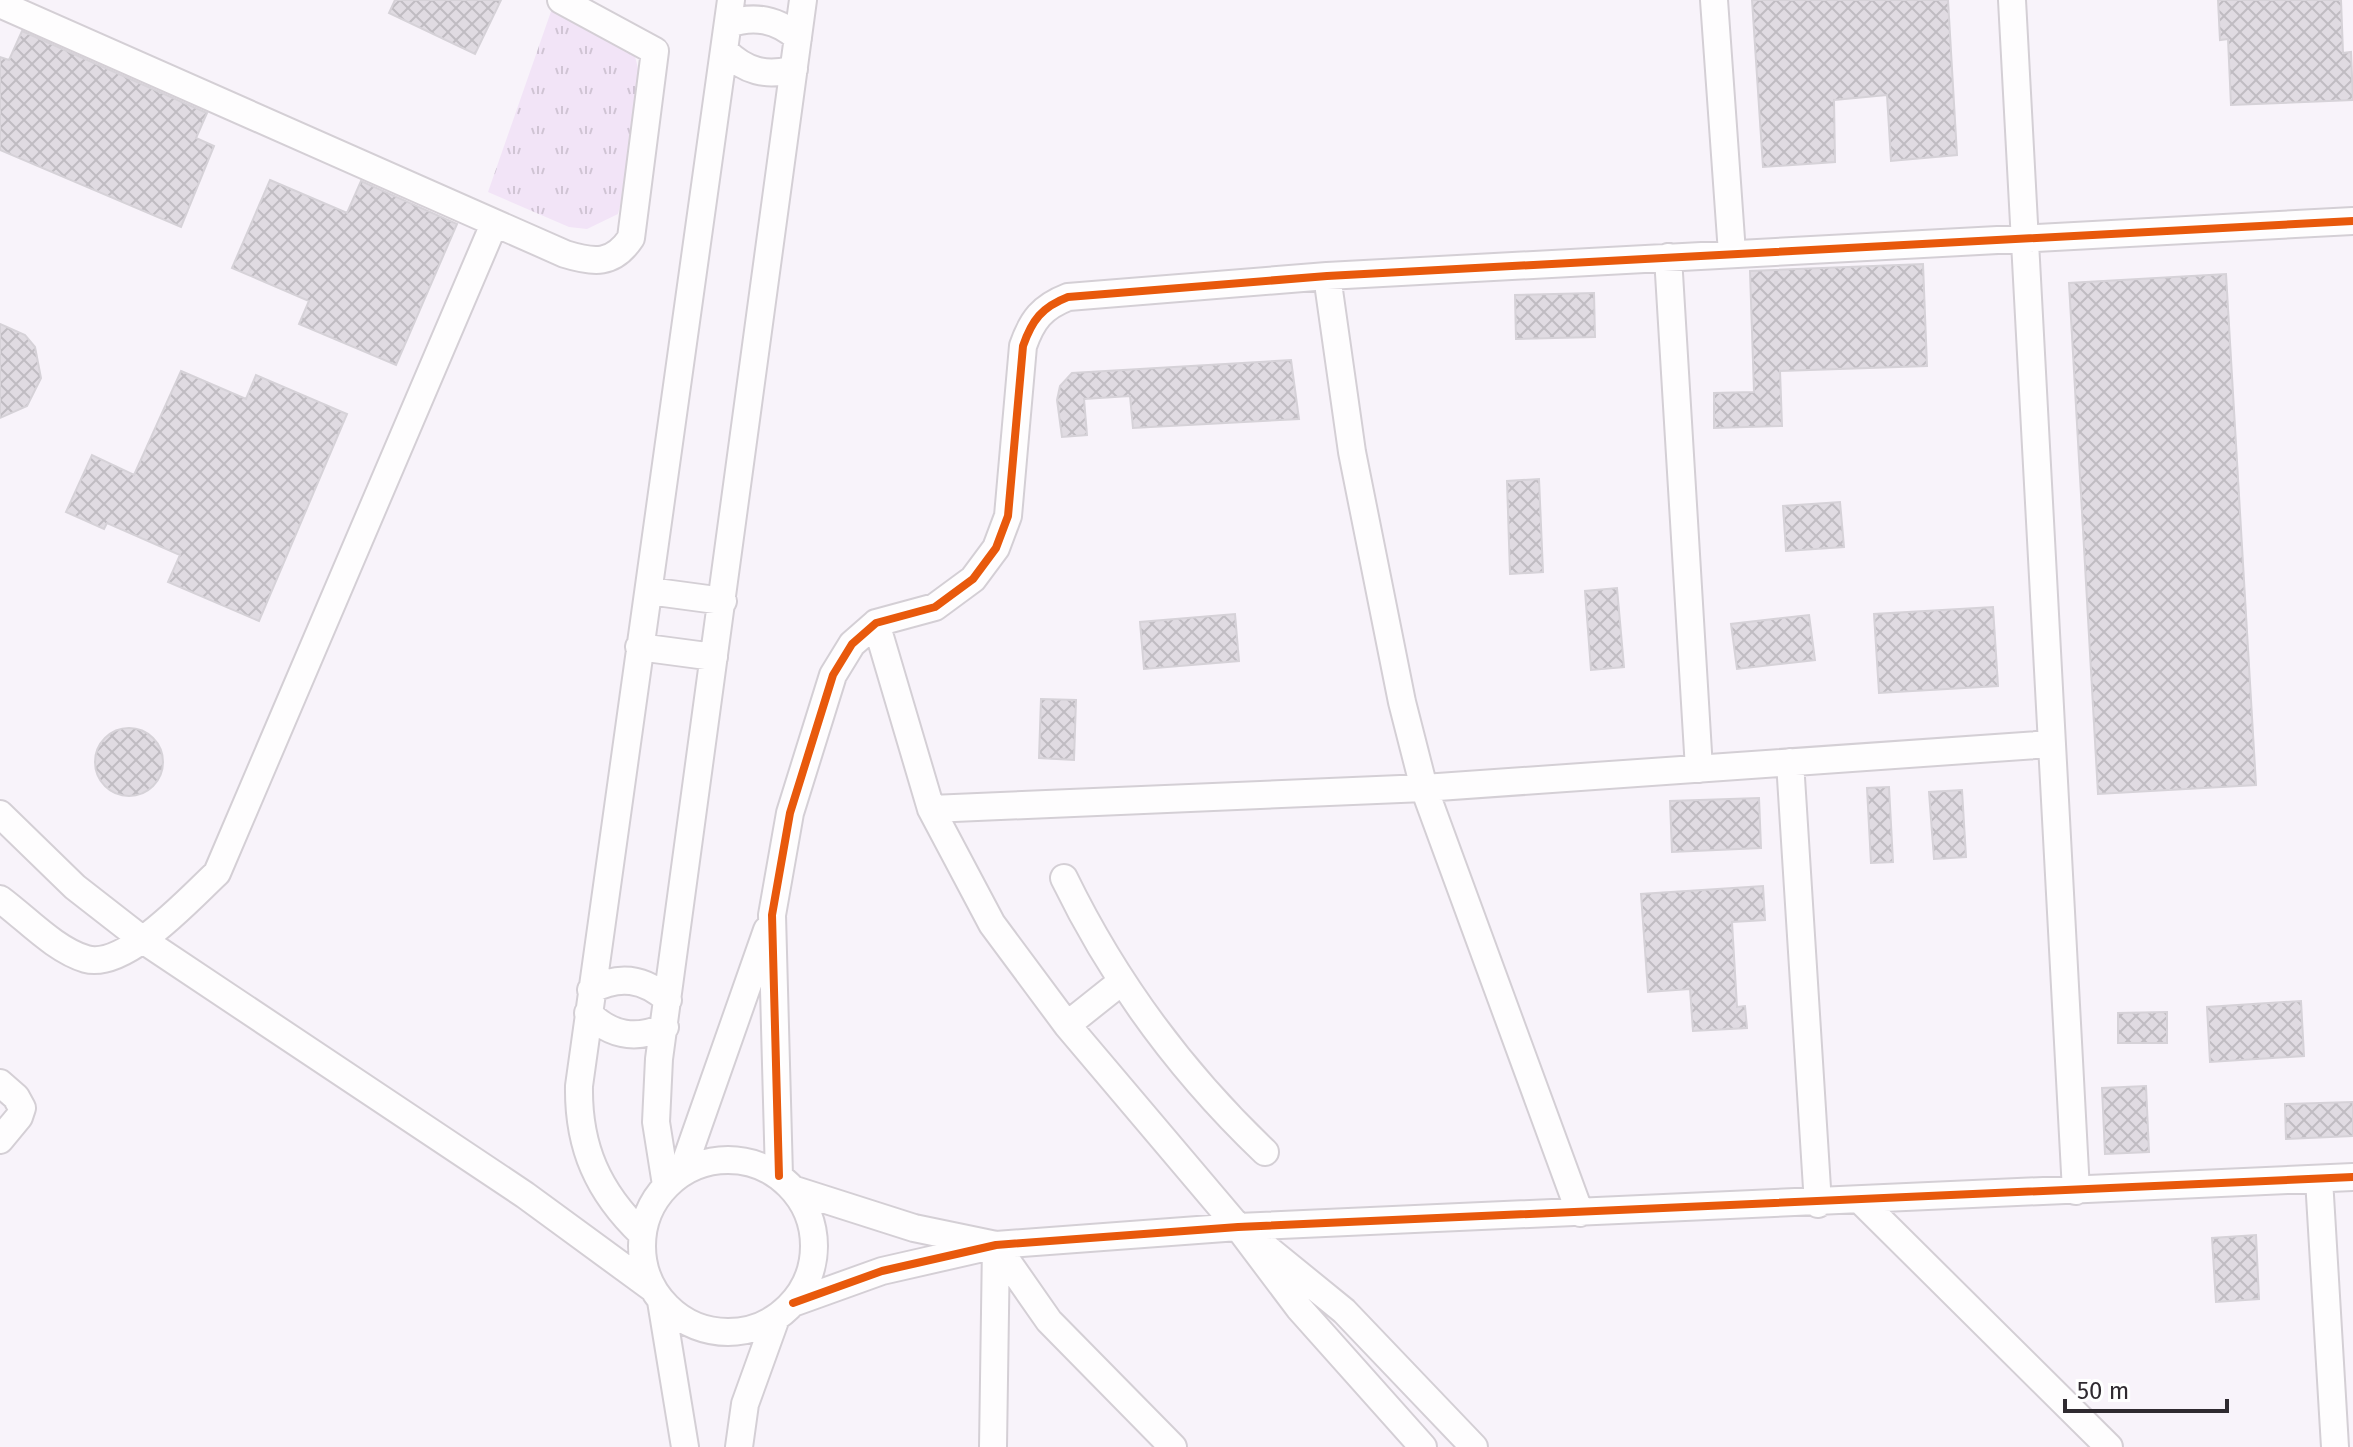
<svg xmlns="http://www.w3.org/2000/svg" width="2353" height="1447" viewBox="0 0 2353 1447" font-family="'Fira Sans',sans-serif">
<defs>
<pattern id="grass-tufts" width="24" height="20" patternUnits="userSpaceOnUse" patternTransform="scale(2)"><rect width="24" height="20" fill="#f2e4f7"/><path d="M3 7l-1-3M5 7V3M7 7l1-3M15 17l-1-3M17 17v-4M19 17l1-3" fill="none" stroke="#d0c4d4"/></pattern>
<pattern id="building-cross-hatch" width="8" height="8" patternUnits="userSpaceOnUse" patternTransform="scale(2)"><rect width="8" height="8" fill="#e0dbe2"/><path d="M0 0l8 8M0 8l8-8" fill="none" stroke="#c0bcc2"/></pattern>
</defs>
<rect width="100%" height="100%" fill="#f8f3fa"/>
<path fill="url(#grass-tufts)" d="M555,0C569,8 621,34 629,45C654,80 629,175 618,214L587,229L569,227L488,192Z"/>
<path fill="url(#building-cross-hatch)" stroke="#d6d2d8" stroke-width="2" d="M395,0H501L475,54L389,13Z
M1752,0H1948L1957,155L1891,161L1887,95L1834,100L1835,162L1763,167Z
M2218,0H2341L2343,53L2351,52L2353,100L2231,105L2228,39L2220,40Z
M22,31L207,113L196,138L214,146L181,227L0,150V57L9,60Z
M270,180L347,213L361,181L457,224L396,365L299,324L309,301L232,268Z
M1923,264L1927,366L1780,371L1782,426L1714,428V393L1754,392L1750,271Z
M2226,274L2256,785L2098,794L2069,283Z
M1594,293L1595,337L1516,339L1515,295Z
M0,324L25,335L35,347L41,378L27,406L0,418Z
M1291,360L1299,419L1133,428L1130,396L1084,399L1087,435L1062,437L1057,400L1060,386L1072,373Z
M181,371L246,399L256,375L347,414L259,621L168,582L180,555L107,523L104,529L66,512L92,455L134,475Z
M1539,479L1543,572L1510,574L1507,481Z
M1840,502L1844,547L1786,551L1783,506Z
M1617,588L1624,667L1591,670L1585,591Z
M1993,607L1998,686L1879,693L1874,614Z
M1235,614L1239,661L1144,669L1140,622Z
M1809,615L1815,660L1737,669L1731,624Z
M1041,699L1076,700L1074,760L1039,758Z
M95 762a34 34 0 1 1 68 0a34 34 0 1 1-68 0Z
M1889,787L1893,862L1871,863L1867,788Z
M1962,790L1966,857L1934,859L1929,792Z
M1759,798L1761,848L1672,852L1670,801Z
M1763,886L1765,920L1732,922L1737,1007L1745,1006L1747,1028L1693,1031L1690,989L1648,992L1641,894Z
M2301,1001L2304,1056L2210,1062L2207,1007Z
M2167,1012V1043H2118V1013Z
M2146,1086L2149,1152L2105,1154L2102,1088Z
M2353,1102V1136L2286,1139L2285,1104Z
M2256,1235L2259,1299L2216,1302L2212,1238Z"/>
<g fill="none" stroke-linecap="round" stroke-linejoin="round">
<g stroke="#d4cfd5" stroke-width="30">
<path id="minor" d="M1714,0L1732,253
M2012,0L2076,1191
M0,4L565,254C594,263 613,265 631,238L655,51L561,0
M728,24C754,15 777,19 798,38
M725,51C745,71 766,77 794,69
M1668,257L1699,769
M1327,276L1352,452L1402,702L1424,788L1580,1213
M649,591L723,601
M876,623L931,809L992,924L1067,1025L1238,1227L1299,1308L1423,1447
M639,647L714,657
M1790,762L1818,1204
M931,809L1424,788L2051,744
M0,814L75,887L143,940L525,1195L652,1288
M1064,878C1115,983 1181,1072 1265,1152
M0,899C26,918 55,950 86,959C125,970 190,898 217,873L494,224
M591,990C619,975 644,978 668,1000
M588,1013C611,1036 636,1040 665,1027
M1067,1025L1121,982
M0,1083L16,1097L22,1108L19,1117L0,1140
M642 1246a86 86 0 1 1 172 0a86 86 0 1 1-172 0Z
M682,1172L767,930
M779,1176L772,915L790,813L833,675L852,644L876,623L935,607L973,579L996,548L1008,516L1023,346C1032,320 1042,307 1068,297L1327,276L2353,221
M2319,1179L2335,1447
M666,1185L656,1122L659,1059L803,0
M795,1190L914,1228L996,1245L1049,1321L1173,1447
M1861,1201L2109,1447
M642,1234C598,1192 578,1147 579,1086L731,0
M1258,1241L1344,1311L1474,1447
M661,1301L685,1447
M793,1303L882,1271L996,1245L1238,1227L2353,1177
M739,1447L745,1404L776,1318
M993,1447L996,1245"/>
</g>
<use href="#minor" stroke="#fefdfe" stroke-width="26"/>
<g stroke="#fff" stroke-width="13">
<path id="cycleway" d="M779,1176L772,915L790,813L833,675L852,644L876,623L935,607L973,579L996,548L1008,516L1023,346C1032,320 1042,307 1068,297L1327,276L2353,221
M793,1303L882,1271L996,1245L1238,1227L2353,1177"/>
</g>
<use href="#cycleway" stroke="#e8590c" stroke-width="8"/>
</g>
<path d="M2065 1399v12h162v-12" fill="none" stroke="#2f2a30" stroke-width="4"/>
<text x="2077" y="1399" font-size="24" fill="#2f2a30" stroke="#ffffff" stroke-width="6" paint-order="stroke">50 m</text>
</svg>
